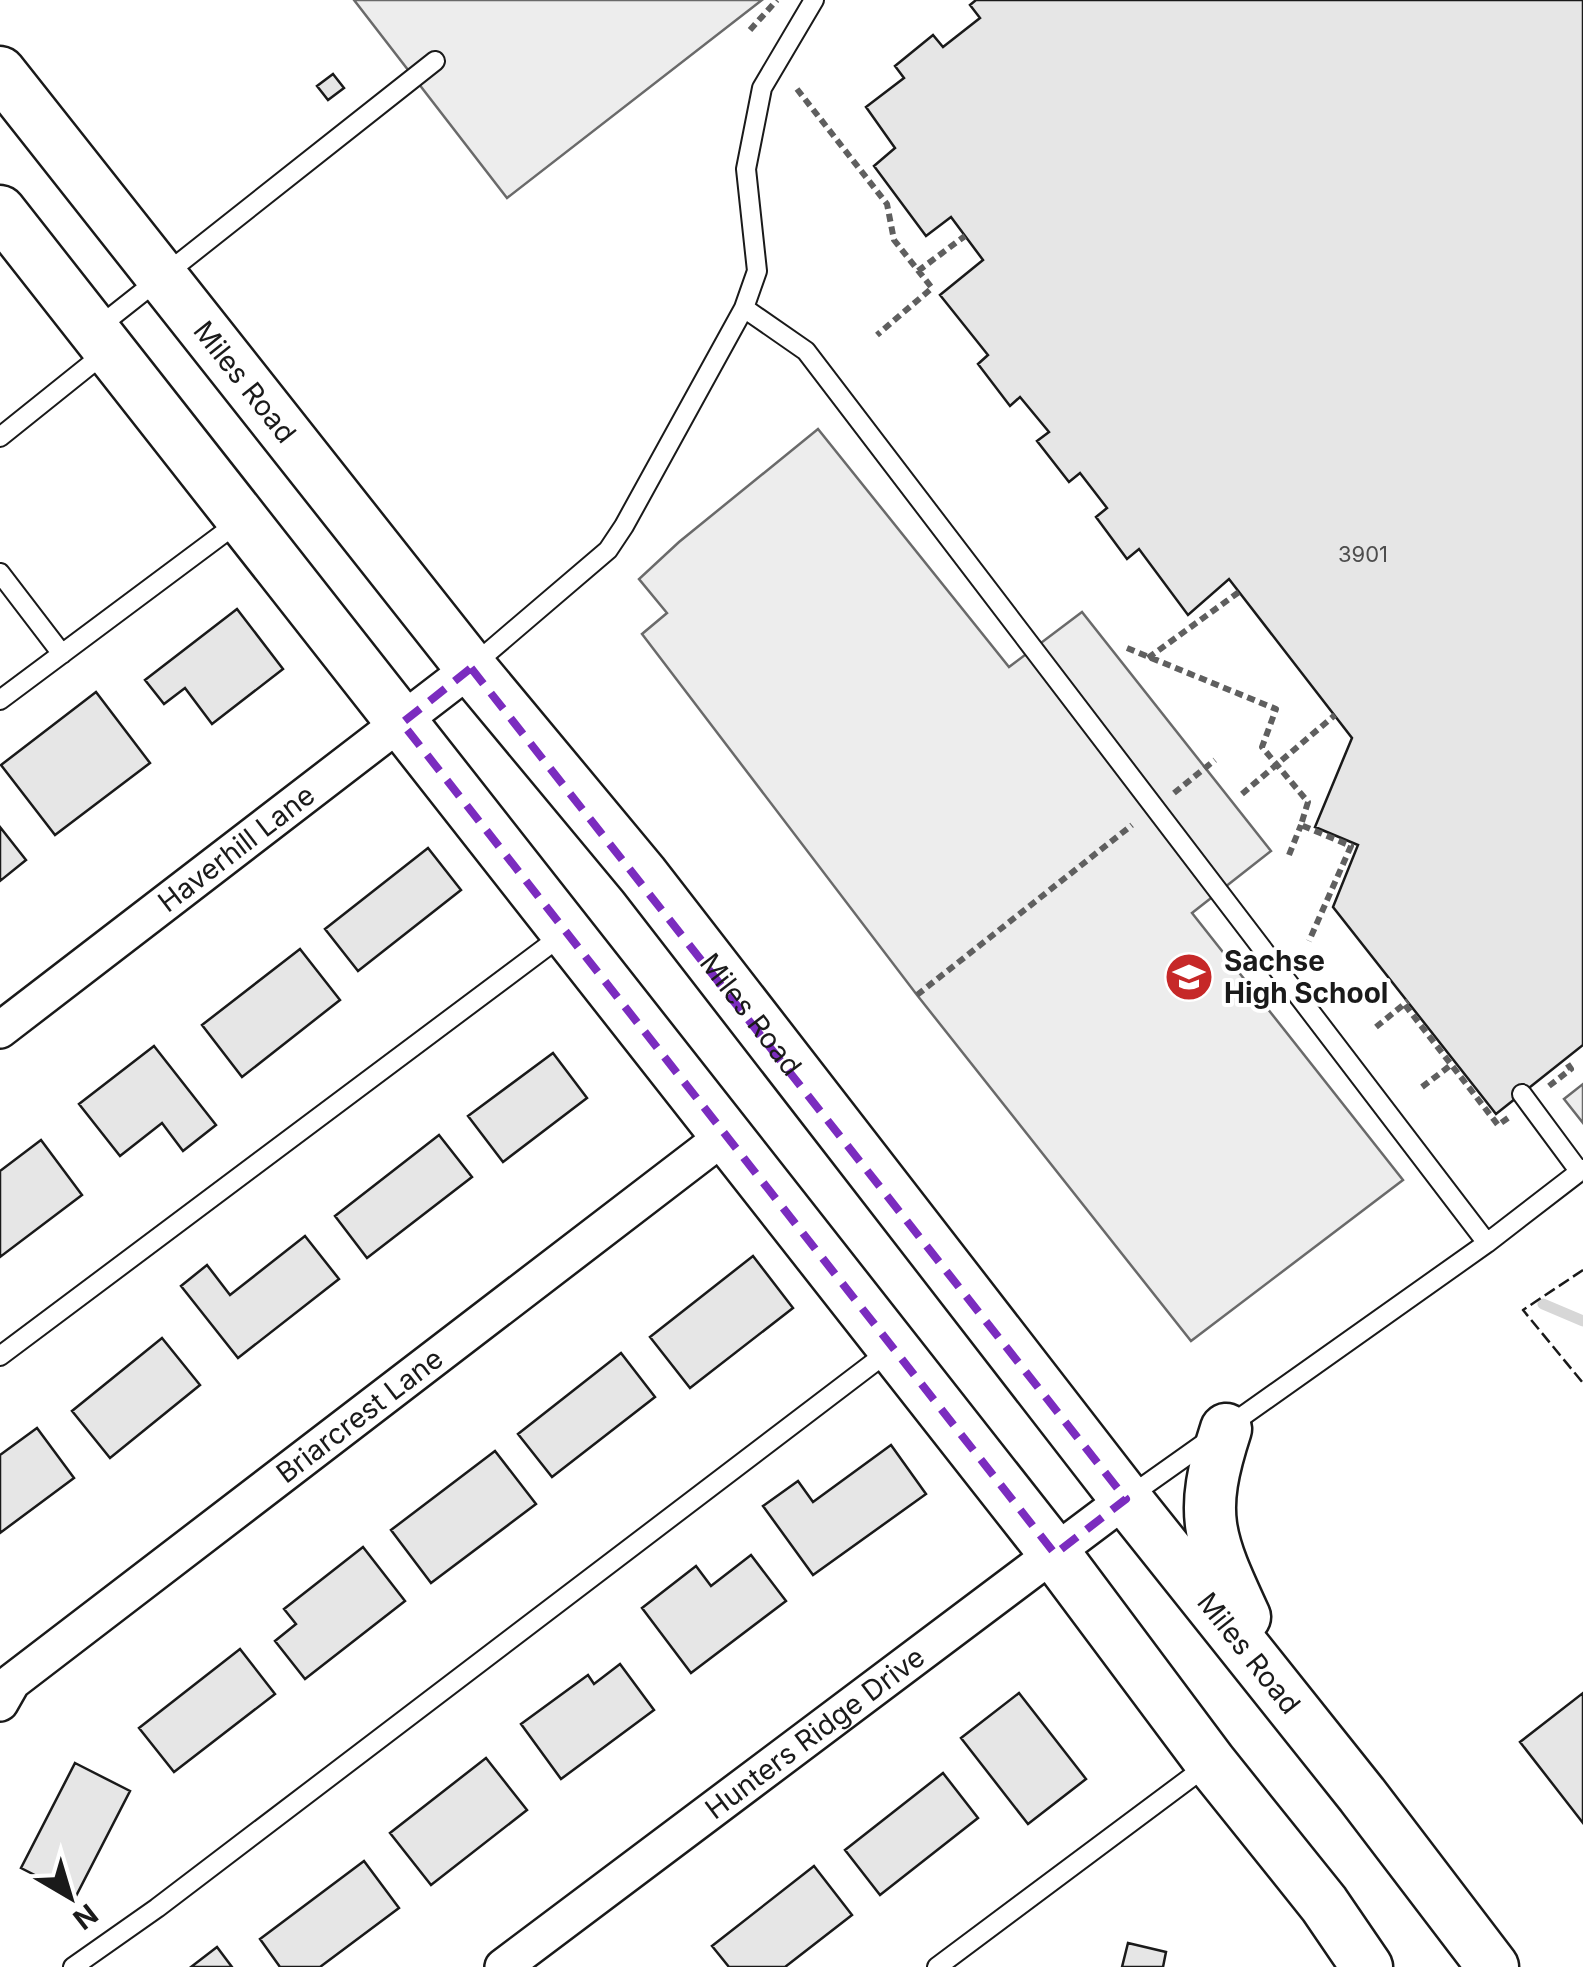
<svg xmlns="http://www.w3.org/2000/svg" width="1583" height="1967" viewBox="0 0 1583 1967" font-family="Inter,sans-serif">
<rect width="100%" height="100%" fill="#fff"/>
<path fill="#ededed" stroke="#6a6a6a" stroke-width="2.5" d="M354,0H762L507,198Z
M818,429L1009,667L1082,612L1271,851L1192,913L1403,1180L1191,1341L917,995L642,634L667,613L639,579L679,542Z
M1583,1084V1123L1564,1099Z"/>
<g fill="none" stroke-linecap="round" stroke-linejoin="round">
<path stroke="#d7d7d7" stroke-width="11" d="M1543,1304L1583,1321"/>
</g>
<path fill="#e6e6e6" stroke="#1a1a1a" stroke-width="2.5" d="M976,0H1583V1045L1496,1114L1333,907L1358,845L1315,827L1352,738L1229,579L1188,615L1139,549L1127,559L1096,517L1107,508L1080,473L1069,482L1037,441L1049,432L1020,397L1010,406L978,364L988,355L940,295L983,260L951,217L926,236L874,166L895,148L866,107L904,78L895,66L933,35L943,47L980,18L970,5Z
M333,74L344,88L328,100L317,86Z
M237,609L283,669L212,724L185,688L164,704L145,680Z
M96,692L150,763L55,835L1,765Z
M0,827L26,860L0,881Z
M428,848L461,890L358,971L325,929Z
M300,949L340,1000L242,1077L202,1025Z
M154,1046L216,1125L183,1151L162,1123L120,1156L79,1104Z
M553,1053L587,1098L503,1162L468,1116Z
M439,1135L472,1177L367,1258L335,1216Z
M41,1140L82,1195L0,1257V1171Z
M305,1236L339,1279L238,1358L181,1286L207,1265L230,1295Z
M753,1256L793,1308L690,1388L650,1337Z
M162,1338L200,1385L110,1458L72,1411Z
M621,1353L655,1397L552,1477L518,1434Z
M37,1428L74,1478L0,1533V1455Z
M891,1445L926,1494L813,1575L763,1506L798,1481L813,1502Z
M495,1451L536,1504L431,1583L391,1530Z
M363,1547L405,1601L305,1679L275,1641L296,1624L284,1609Z
M751,1555L786,1601L691,1673L642,1608L696,1566L711,1586Z
M240,1649L275,1694L174,1772L139,1728Z
M620,1664L654,1710L561,1779L521,1724L588,1675L594,1684Z
M1019,1693L1086,1779L1028,1824L961,1738Z
M1583,1693V1823L1520,1742Z
M486,1758L527,1810L431,1885L390,1833Z
M75,1763L130,1791L76,1896L21,1868Z
M943,1773L978,1818L880,1895L845,1850Z
M364,1861L399,1908L320,1967H280L260,1939Z
M814,1866L852,1915L785,1967H729L712,1946Z
M1128,1943L1166,1952L1163,1967H1122Z
M217,1947L232,1967H191Z"/>
<g fill="none" stroke-linecap="round" stroke-linejoin="round">
<g stroke="#1a1a1a" stroke-width="22">
<path id="service" d="M744,308L806,351L1487,1243
M96,329L435,61
M0,437L106,352
M0,573L62,654
M471,667L608,550L624,526L744,308L757,271L746,169L762,88L814,0
M0,700L240,521
M1522,1094L1579,1171
M0,1356L565,933
M1127,1498L1487,1243L1583,1169
M73,1967L157,1908L889,1351
M937,1967L1209,1764"/>
</g>
<g stroke="#1a1a1a" stroke-width="40">
<g id="minor">
<path id="s1" d="M0,1030L471,668"/>
<path id="s2" d="M0,1703L12,1682L727,1134"/>
<path id="s3" d="M503,1967L1126,1499"/>
</g>
</g>
<g stroke="#1a1a1a" stroke-width="55">
<g id="secondary">
<path id="s4" d="M0,72L471,668L643,875L1126,1499L1362,1795L1493,1967"/>
<path d="M0,211L1055,1554L1211,1763L1324,1904L1367,1967"/>
<path d="M1226,1429C1198,1515 1208,1537 1245,1617"/>
</g>
</g>
<path stroke="#5f5f5f" stroke-width="6" stroke-dasharray="8 5" stroke-linecap="butt" d="M750,30L777,0
M797,89L887,204L894,240L932,288L877,335
M918,271L965,236
M1127,648L1276,709L1262,747L1308,802L1301,825L1351,846L1309,941
M1148,658L1239,592
M1174,793L1215,760
M1242,794L1335,715
M1289,855L1301,825
M917,995L1132,825
M1405,1005L1498,1125L1508,1118
M1376,1027L1408,1001
M1549,1086L1571,1069L1565,1060
M1422,1087L1451,1065"/>
<use href="#service" stroke="#fff" stroke-width="18"/>
<use href="#minor" stroke="#fff" stroke-width="35"/>
<use href="#secondary" stroke="#fff" stroke-width="50"/>
<path stroke="#1a1a1a" stroke-width="2.5" stroke-dasharray="12 5" stroke-linecap="butt" d="M1583,1270L1523,1310L1583,1383"/>
</g>
<path fill="none" stroke="#7b2cbf" stroke-width="8" stroke-dasharray="20 12" stroke-linejoin="round" d="M471,668L1126,1499L1055,1554L402,723Z"/>
<defs>
<g id="school-disc" transform="scale(2.5)"><circle r="9.5" fill="#c62828" stroke="#fff"/><path d="M0-5L7-2L0 1L-7-2ZM-4 1L0 2.5L4 1V4Q0 6-4 4Z" fill="#fff"/></g>
</defs>
<g fill-rule="evenodd">
<use href="#school-disc" x="1189" y="977"/>
</g>
<g text-anchor="middle" stroke-width="8" stroke-linejoin="round" paint-order="stroke">
<g font-size="22" fill="#4d4d4d">
<text x="1363" y="562">3901</text>
</g>
<g font-size="28" fill="#1a1a1a" stroke="#fff">
<text dy="10" stroke="none"><textPath href="#s4" startOffset="395">Miles Road</textPath></text>
<text dy="10" stroke="none"><textPath href="#s1" startOffset="298">Haverhill Lane</textPath></text>
<text dy="10" stroke="none"><textPath href="#s4" startOffset="1205">Miles Road</textPath></text>
<text dy="10" stroke="none"><textPath href="#s2" startOffset="462">Briarcrest Lane</textPath></text>
<text dy="10" stroke="none"><textPath href="#s4" startOffset="2015">Miles Road</textPath></text>
<text dy="10" stroke="none"><textPath href="#s3" startOffset="390">Hunters Ridge Drive</textPath></text>
</g>
<g font-size="28" font-weight="bold" fill="#1a1a1a" stroke="#fff" text-anchor="start">
<text x="1224" y="971">Sachse<tspan x="1224" dy="32">High School</tspan></text>
</g>
</g>
<g transform="translate(70 1897) rotate(142)" stroke="#ffffff" stroke-width="8" paint-order="stroke">
<path d="M0-8L18 38L0 25L-18 38Z" fill="#1a1a1a"/>
<text y="-15" font-size="28" font-weight="bold" text-anchor="middle" fill="#1a1a1a">N</text>
</g>
</svg>
